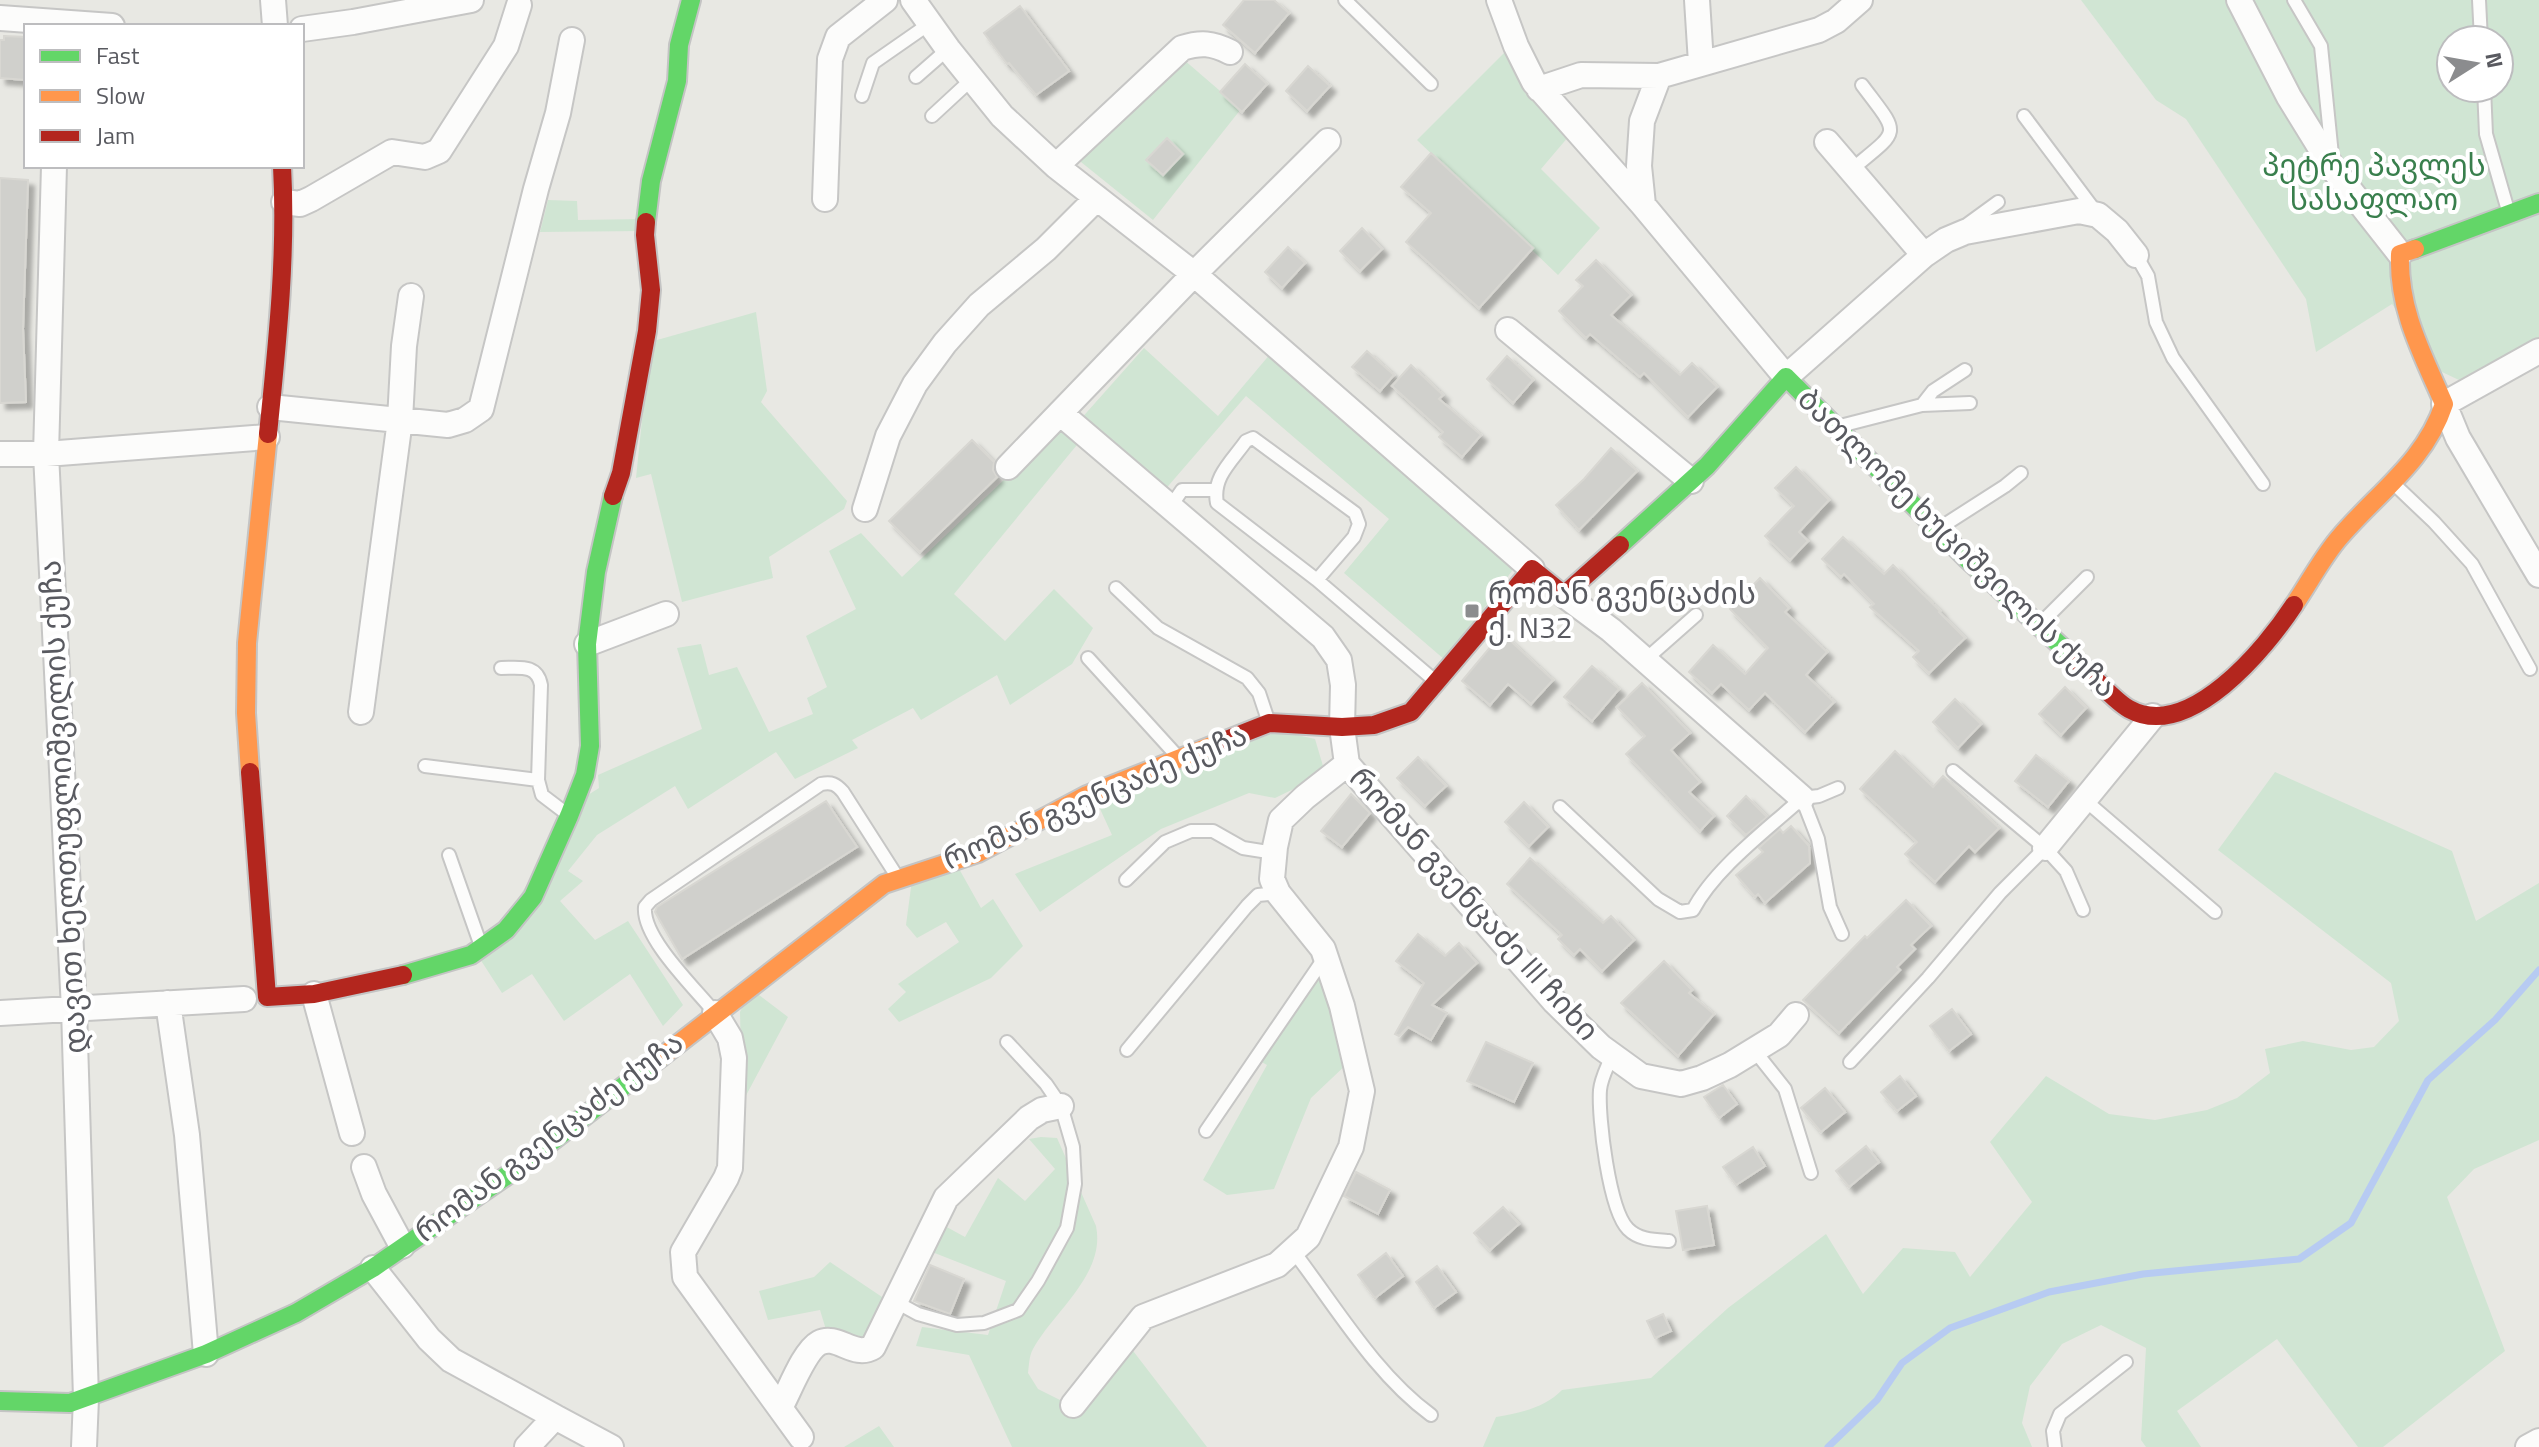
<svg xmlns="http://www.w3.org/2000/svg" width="2539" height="1447" viewBox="0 0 2539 1447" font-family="'Titillium Web','Noto Sans Georgian',sans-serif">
<defs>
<filter id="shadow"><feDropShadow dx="6" dy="6" stdDeviation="2" flood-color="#0004"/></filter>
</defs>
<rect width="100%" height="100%" fill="#e8e8e3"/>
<path fill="#d0e5d3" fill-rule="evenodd" d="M2081,0H2539V337L2459,380L2442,372L2392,304L2316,352L2306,299L2186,119L2156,100ZM2451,40H2499V88H2451Z
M1508,49L1531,98L1569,136L1541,169L1600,228L1558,275L1417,140Z
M1183,59L1241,109L1153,220L1076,158Z
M548,200L577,201L578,220L643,219V231L540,232Z
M756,312L767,391L761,402L847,501L844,509L769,557L773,578L682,602L651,474L636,478L650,342Z
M1144,348L1218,416L1271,353L1510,562L1512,571L1445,660L1344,573L1389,519L1246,396L1163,492L1079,421Z
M1064,427L1081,440L954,594L1005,641L1054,589L1093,628L1072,664L1010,705L997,675L921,720L913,708L852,740L858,748L795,779L776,752L688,809L675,786L597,835L568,871L583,881L560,901L595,940L628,921L683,1005L663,1026L630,974L564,1021L532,974L502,993L480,959L580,800L599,788L598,775L702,729L677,648L701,644L709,675L737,667L769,732L813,714L807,698L827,687L806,636L856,609L829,551L861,533L902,577L1008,476L1015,478Z
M1279,731L1315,739L1323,766L1306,783L1275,798L1249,793L1161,829L1040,912L1015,874L1112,835L1096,800Z
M2275,772L2452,851L2476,921L2539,883V1140L2474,1169L2447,1197L2505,1351L2383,1447H2358L2277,1339L2177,1411L2201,1447H2146L2141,1440L2146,1348L2101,1325L2062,1344L2030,1386L2022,1423L2032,1447H1483L1496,1417C1519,1413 1545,1408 1562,1390L1651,1378L1728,1308L1826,1234L1863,1294L1903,1248L1955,1252L1970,1277L2032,1202L1990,1142L2046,1076L2109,1114L2155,1120L2207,1110L2237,1098L2270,1073L2265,1049L2303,1041L2351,1050L2374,1047L2399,1021L2391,983L2218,850Z
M958,867L981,908L993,899L1023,946L991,978L899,1022L888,1009L906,992L898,984L959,942L946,922L917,938L906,925L912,880Z
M1323,967L1350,1061L1311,1098L1274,1189L1227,1195L1203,1180L1267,1065L1260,1061Z
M751,989L788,1017L742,1103L740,1012Z
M1041,1137L1057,1138L1096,1226C1106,1274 1054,1311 1033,1349C1029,1356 1029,1366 1028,1373L1038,1389L1062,1401L1127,1343L1207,1447H1012L969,1355L916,1346L922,1327L988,1335L1006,1281L927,1250L943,1225L965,1237L998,1178L1025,1201L1055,1169L1029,1139Z
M830,1262L888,1301L869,1344L827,1333L820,1310L768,1320L759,1291L814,1277Z
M879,1426L894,1447H844Z"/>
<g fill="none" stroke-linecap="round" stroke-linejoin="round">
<path stroke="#b7cbf2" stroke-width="7" d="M1828,1447L1877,1400L1902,1363L1950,1328L2049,1292L2143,1274L2299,1259L2351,1223L2428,1080L2495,1020L2539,970"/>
</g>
<path fill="#d0d0cc" stroke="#d8d7d2" stroke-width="2" filter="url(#shadow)" d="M1244,0H1274L1289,13L1255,53L1223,25Z
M1020,6L1069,71L1036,95L1009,63L1007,64L984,33Z
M4,36L26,37V80L0,78V40H4Z
M1245,64L1267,84L1242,112L1220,92Z
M1308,66L1330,86L1307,111L1286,91Z
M1167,138L1183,154L1163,175L1146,160Z
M1431,153L1533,248L1479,308L1406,242L1431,213L1401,187Z
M0,178L28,180L23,329L26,402L0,403Z
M1362,228L1382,249L1360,271L1340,251Z
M1288,247L1305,263L1282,288L1265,272Z
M1596,260L1631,295L1611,315L1680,375L1692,363L1717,387L1688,417L1644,373L1640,377L1590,334L1586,338L1559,311L1583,286L1576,280Z
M1367,351L1394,375L1380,391L1352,367Z
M1507,356L1533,380L1513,403L1487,379Z
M1411,365L1443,395L1439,399L1481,435L1462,457L1439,437L1443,432L1392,386Z
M972,440L994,462L993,470L997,477L920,552L889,521Z
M1611,448L1637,471L1579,530L1556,505L1584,479Z
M1796,467L1829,500L1799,532L1808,541L1790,560L1765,536L1794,506L1775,488Z
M1843,537L1884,574L1893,565L1940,611L1939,612L1965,638L1929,673L1913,657L1919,651L1870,607L1874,604L1844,574L1841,577L1822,559Z
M1760,578L1789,608L1785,612L1827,652L1806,675L1834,702L1805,732L1765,693L1749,710L1721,684L1712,693L1689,672L1713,645L1745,674L1768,648L1730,609Z
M1502,633L1553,680L1531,704L1508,684L1490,705L1462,681Z
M1592,666L1619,689L1592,721L1564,697Z
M1642,683L1690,733L1671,750L1700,782L1689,792L1714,816L1700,831L1626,754L1645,736L1617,707Z
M2065,687L2086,708L2061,735L2039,714Z
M1955,699L1981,724L1958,748L1933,722Z
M1895,751L1933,787L1943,776L1999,828L1975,852L1969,846L1935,882L1905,854L1917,842L1860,789Z
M2036,755L2069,781L2048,807L2015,781Z
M1418,757L1446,786L1425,806L1397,778Z
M1351,794L1370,813L1342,847L1321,831Z
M1746,796L1767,817L1746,835L1727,816Z
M826,801L857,847L682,959L655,912L657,907Z
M1524,802L1548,827L1529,846L1505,822Z
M1791,826L1809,846L1810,863L1765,903L1758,894L1755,897L1736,875L1763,852L1759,848L1764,843L1780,829L1783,833Z
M1530,858L1603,923L1611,916L1634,940L1602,971L1580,949L1574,955L1558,939L1562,935L1507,884Z
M1906,900L1931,926L1911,945L1915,949L1897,967L1900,970L1839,1033L1803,1000L1865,936L1867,938Z
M1418,934L1445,956L1459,943L1477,963L1432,1005L1447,1013L1431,1040L1408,1027L1399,1036L1395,1034L1424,983L1396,961Z
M1664,961L1692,990L1689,993L1714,1014L1678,1056L1621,1003Z
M1952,1009L1971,1034L1949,1051L1930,1026Z
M1486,1042L1533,1063L1514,1102L1467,1081Z
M1900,1076L1916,1096L1897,1111L1881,1092Z
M1723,1085L1737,1104L1719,1118L1704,1097Z
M1825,1088L1845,1112L1821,1132L1801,1108Z
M1866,1146L1879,1162L1849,1187L1836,1171Z
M1753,1147L1765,1166L1736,1185L1723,1167Z
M1356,1172L1390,1190L1378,1214L1344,1196Z
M1707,1206L1714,1245L1683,1250L1676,1211Z
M1503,1207L1519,1224L1490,1250L1474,1233Z
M1386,1253L1403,1276L1375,1298L1358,1275Z
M930,1265L964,1279L950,1314L914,1301Z
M1437,1266L1456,1292L1434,1308L1416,1282Z
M1663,1314L1671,1331L1655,1338L1647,1321Z"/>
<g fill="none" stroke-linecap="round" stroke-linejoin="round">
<g stroke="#c6c6c5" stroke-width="16">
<path id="lane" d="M1345,0L1431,84
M2294,0L2321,46L2332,155
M2479,0L2481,40
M916,77L948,49
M2484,88L2486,134L2509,214
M862,96L873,63L929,24
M932,116L972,79
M2024,116L2096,212
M1852,169C1902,128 1900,136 1862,85
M1965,226L1998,202
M2136,255L2148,276L2156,322L2173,358L2263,484
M1922,405L1933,391L1965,370
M1840,426L1922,405L1970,403
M2393,483L2434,522L2472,564L2530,669
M1171,506L1182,490H1215
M1938,529L2005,486L2021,473
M1317,580L1354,537L1359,524L1355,513L1253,438L1246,441C1232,461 1212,477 1217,503L1317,580L1434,680
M1116,588L1158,628L1247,678L1259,693L1268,720
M2039,625L2087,577
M1088,658L1178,757
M1645,660L1696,615
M501,668C520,668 537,664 541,685L538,780L542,795L567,814
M425,766L538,780
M1953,771L2045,848L2066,871L2083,910
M1802,798L1818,839L1830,907L1842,934
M2086,801L2215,912
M1560,807L1658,899L1680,912L1693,910C1715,868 1767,830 1802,798L1819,796L1838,788
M449,855L481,946
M1126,880L1165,842L1191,831H1213L1243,848L1274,853
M715,1013C695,988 642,938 645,907L651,900L821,784C832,782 836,784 843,792L898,878
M1127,1050L1247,906L1258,895L1278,893
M1754,1050L1785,1089L1811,1173
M1612,1055C1608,1066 1601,1078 1600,1090C1598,1117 1609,1210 1628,1229C1639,1240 1654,1240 1669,1241
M1850,1062L1928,978L2000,893L2045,848
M1206,1131L1325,957
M1294,1252C1336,1307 1375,1374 1431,1415
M896,1302L918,1314L957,1325L984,1323L1018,1310L1038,1281L1067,1228L1075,1184L1073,1147L1061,1106L1046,1084L1007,1042
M2055,1447L2053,1431L2060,1414L2126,1362"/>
</g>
<g stroke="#c6c6c5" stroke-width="28">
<path id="street" d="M273,0L275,26
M913,0L948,49L1002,116L1056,166L1194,274L1532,569
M1499,0L1516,46L1534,82L1643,205L1786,377L1924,255L1946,240L1965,232L2079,211L2098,215L2117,231L2136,255
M1697,0L1701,63
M2239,0L2289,97L2334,170L2400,254
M0,18L112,26
M302,29L353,22L471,0
M1539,89L1581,75L1659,76L1819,30L1836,21L1860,0
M1827,142L1924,255
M54,166L46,454L74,1009L86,1398L84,1447
M1056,166L1182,48C1201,42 1212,43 1230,52
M825,199L830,59L838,37L885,0
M284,202L300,204L311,199L392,152L425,157L439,151L506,46L519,5
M1643,205L1639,166L1642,121L1659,76
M1508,330L1691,481
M2539,351L2444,404L2458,438L2539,575
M270,407L448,425L465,420L481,409L536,189L558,113L572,40
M1060,413L1323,637L1339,660L1343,685L1342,727L1347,764L1555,1002L1601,1047L1641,1076L1681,1084L1702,1078L1730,1065L1779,1035L1796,1015
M0,454H46L267,437
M1008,467L1194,274L1328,141
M865,509L888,436L915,384L945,343L979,305L1046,249L1097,198
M1564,595L1611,630L1802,798
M587,644L666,614
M361,712L400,420L404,346L411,296
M2045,848L2153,716
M314,994L352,1133
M168,1003L187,1135L206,1354
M0,1013L244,999
M715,1013L730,1038L734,1058L730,1168L726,1178L683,1252L685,1277L801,1437
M364,1167L374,1194L402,1246
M373,1268L429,1339L451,1360L555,1417L527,1447
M1073,1405L1143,1317L1277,1265L1308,1237L1351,1147L1362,1091L1342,1006L1323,949L1278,893L1272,879L1275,847L1281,820L1305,797L1347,764
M780,1408C789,1392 804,1351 819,1343C837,1333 854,1359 873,1347L946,1198L1029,1118L1042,1110L1061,1106
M555,1417L611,1447
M2528,1447L2539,1441"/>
</g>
<g stroke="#c4c4c4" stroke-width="22">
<path id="fast" d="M646,222L651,181L677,81L679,45L691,0
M2415,249L2539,203
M1620,545L1707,466L1786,377L1967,559L2075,659
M403,975L471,955L506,930L533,897L569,816L585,775L590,746L587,644L596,572L613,496
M0,1401L70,1403L206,1354L296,1313L373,1268L512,1172L660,1058"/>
</g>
<g stroke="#c4c4c4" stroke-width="22">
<path id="slow" d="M2294,605C2309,583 2322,558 2339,538C2377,493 2425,462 2444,404C2422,353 2398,310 2400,254L2415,249
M250,772L246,713L247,643L268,434
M660,1058L884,884L978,853L1087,795L1226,740"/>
</g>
<g stroke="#c4c4c4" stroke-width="22">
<path id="jam" d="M268,434C277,346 287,255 282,166
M613,496L621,473L647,331L651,290L645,235L646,222
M2075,659C2089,672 2114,701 2129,709C2189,742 2266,648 2294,605
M1226,740L1269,723L1342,727L1374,725L1411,712L1532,569L1564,595L1620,545
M250,772L267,997L314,994L403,975"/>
</g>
<use href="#lane" stroke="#fcfcfb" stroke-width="12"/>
<use href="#street" stroke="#fcfcfb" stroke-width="24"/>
<use href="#fast" stroke="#63d668" stroke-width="18"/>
<use href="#slow" stroke="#ff974d" stroke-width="18"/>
<use href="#jam" stroke="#b3261e" stroke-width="18"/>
</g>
<rect fill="#8b8c8e" stroke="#fff" stroke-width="3" x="1464" y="603" width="16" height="16" rx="4"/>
<g text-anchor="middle" stroke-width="8" stroke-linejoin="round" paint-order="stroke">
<g font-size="30" fill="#397f4d" stroke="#fff">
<text x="2374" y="176">პეტრე პავლეს<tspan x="2374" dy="34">სასაფლაო</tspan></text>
</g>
<g font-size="30" fill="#595a60" stroke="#fff">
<text transform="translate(1957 543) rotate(44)" y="10">ბათლომე ხუციშვილის ქუჩა</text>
<text transform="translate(1095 797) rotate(-23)" y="10">რომან გვენცაძე ქუჩა</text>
<text transform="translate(63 807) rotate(-93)" y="10">დავით ხელთუფლიშვილის ქუჩა</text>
<text transform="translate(1474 904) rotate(48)" y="10">რომან გვენცაძე III ჩიხი</text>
<text transform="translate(549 1137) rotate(-37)" y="10">რომან გვენცაძე ქუჩა</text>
</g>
<g font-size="30" fill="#595a60" stroke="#fff" text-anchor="start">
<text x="1488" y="604">რომან გვენცაძის<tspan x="1488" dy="34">ქ. N32</tspan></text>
</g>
</g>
<rect x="24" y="24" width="280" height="144" fill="#ffffff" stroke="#bdbdbf" stroke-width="2"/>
<rect x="40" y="50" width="40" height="12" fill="#63d668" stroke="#bdbdbf" stroke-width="2"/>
<text x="96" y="64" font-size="24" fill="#595a60">Fast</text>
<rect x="40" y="90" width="40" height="12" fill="#ff974d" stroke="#bdbdbf" stroke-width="2"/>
<text x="96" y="104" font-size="24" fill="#595a60">Slow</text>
<rect x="40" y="130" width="40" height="12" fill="#b3261e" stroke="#bdbdbf" stroke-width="2"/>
<text x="96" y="144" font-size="24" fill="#595a60">Jam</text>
<g transform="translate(2475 64) rotate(79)"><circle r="38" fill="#ffffff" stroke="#bdbdbf" stroke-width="2"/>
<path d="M0-6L14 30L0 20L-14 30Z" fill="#8b8c8e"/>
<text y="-12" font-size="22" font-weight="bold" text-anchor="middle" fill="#595a60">N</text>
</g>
</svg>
